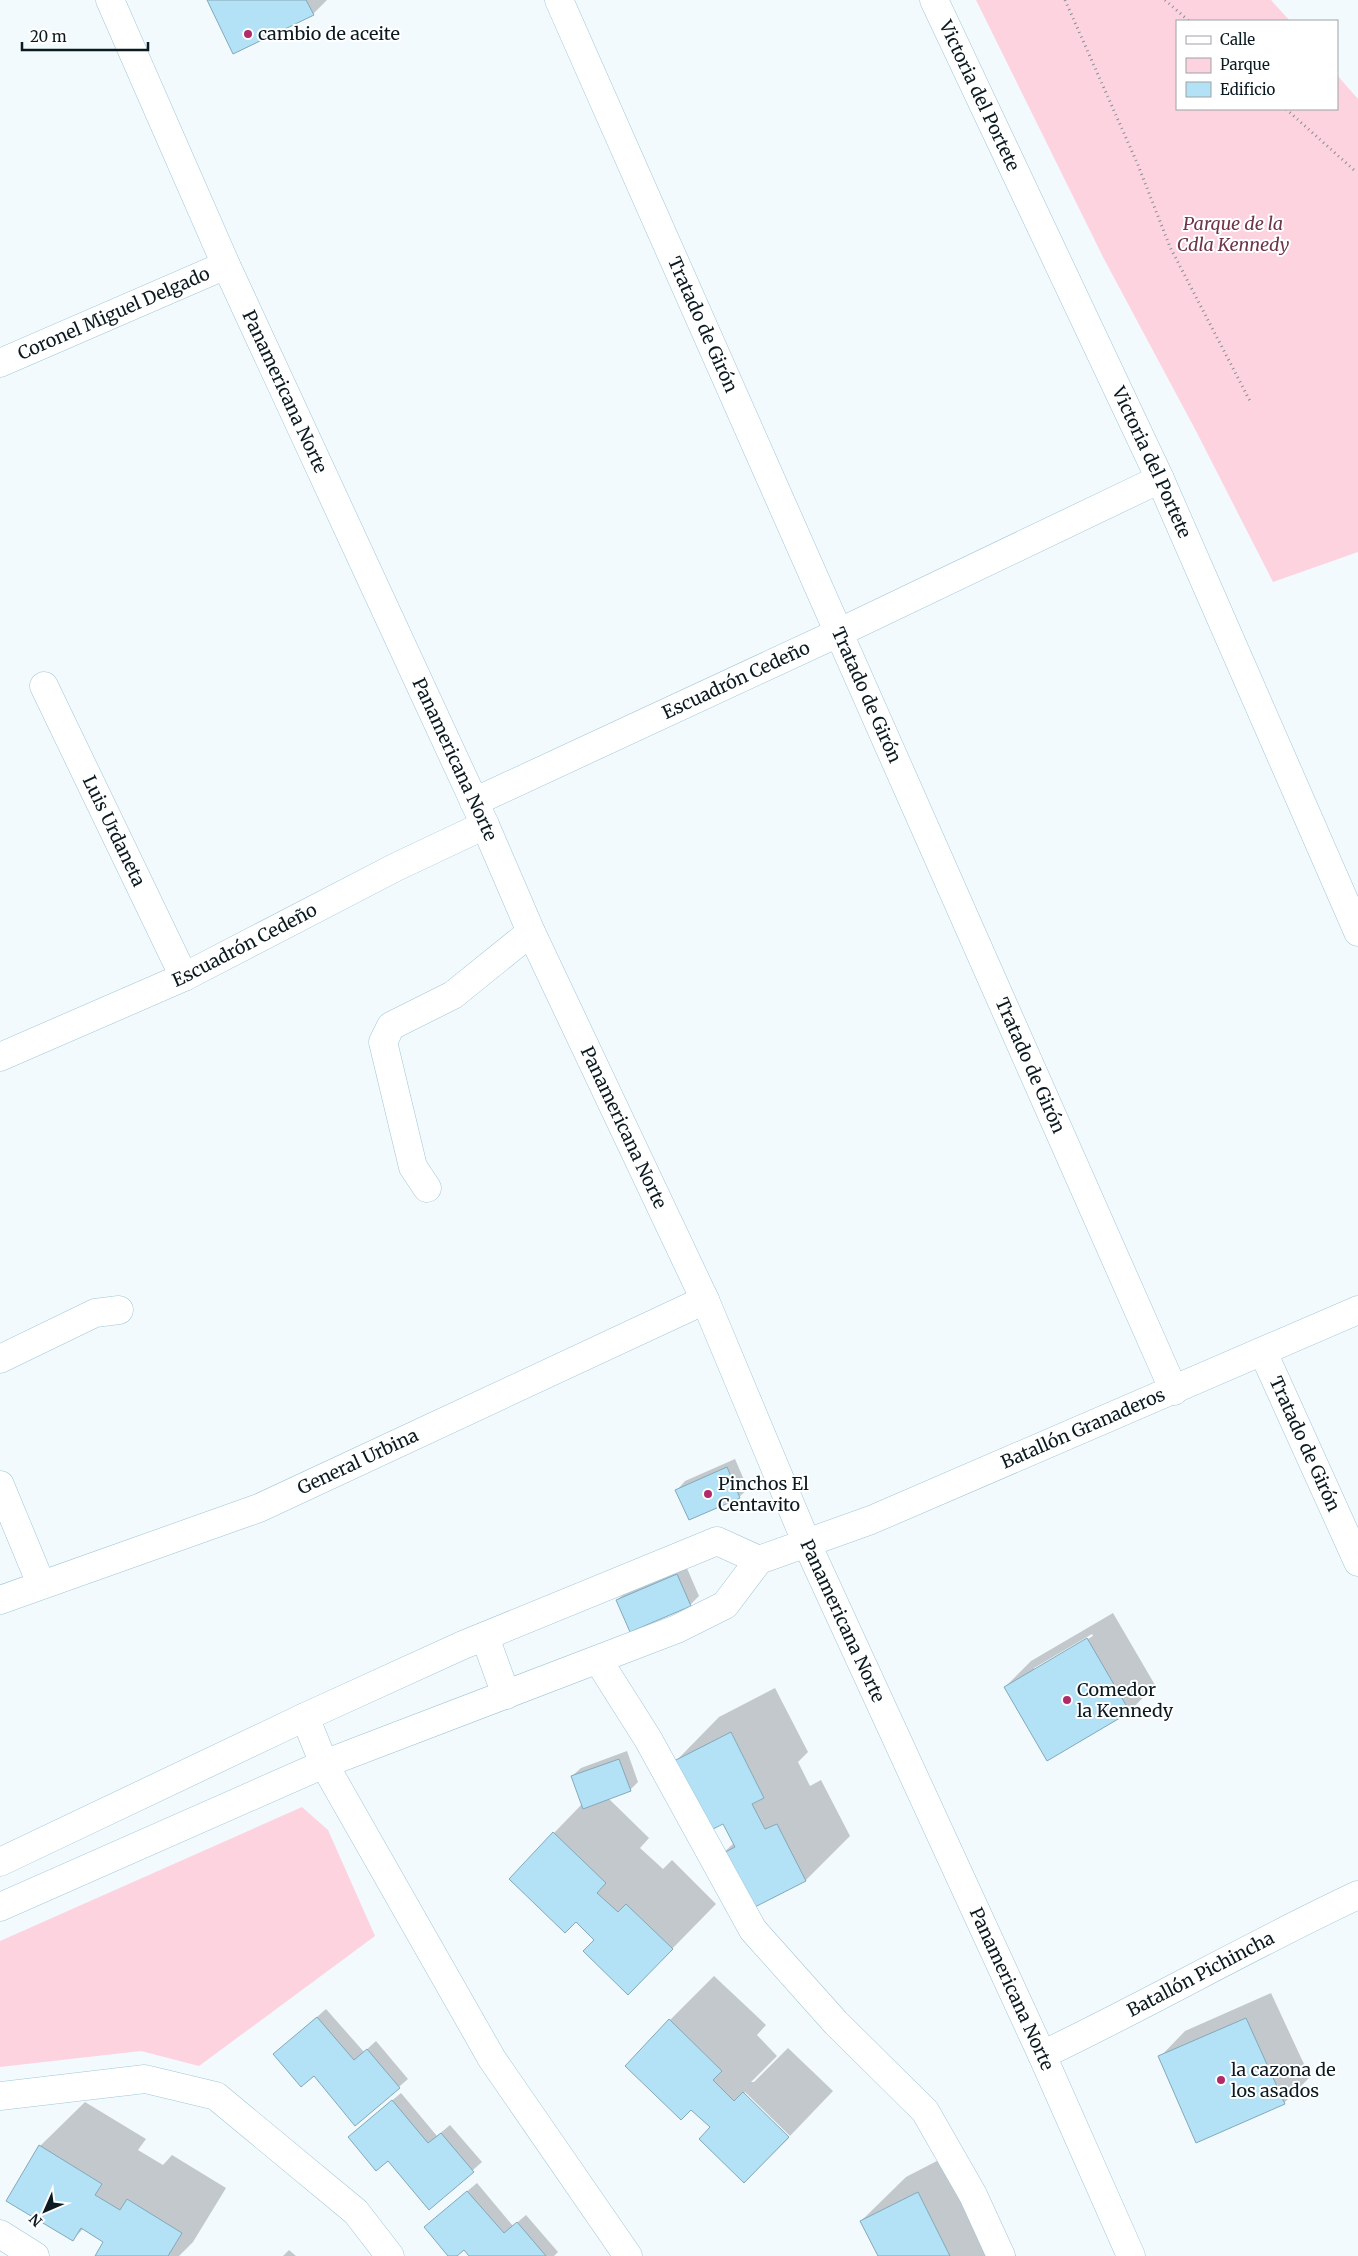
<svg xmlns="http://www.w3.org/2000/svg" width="1358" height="2256" viewBox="0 0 1358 2256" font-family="Merriweather,serif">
<rect width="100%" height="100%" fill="#f3fafe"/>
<path fill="#fdd3e0" d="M976,0H1271L1290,21H1177V109H1337V75L1358,99V552L1273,582L1196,431L1104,259Z
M302,1807L328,1830L375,1936L199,2066L141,2051L0,2067V1941Z"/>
<path fill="#0003" fill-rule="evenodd" d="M209,0H327L313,14Z
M735,1459L748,1489L739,1497L677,1490L685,1481Z
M686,1566L699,1596L691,1604L630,1630L617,1600L626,1592Z
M1113,1613L1155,1685L1130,1711L1047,1759L1005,1687L1031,1661ZM1092,1634L1093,1636L1034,1671V1668Z
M775,1688L808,1752L798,1762L810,1786L821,1780L850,1836L806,1880L749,1909L721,1855L734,1843L723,1823L675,1762L719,1717Z
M627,1751L638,1782L630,1790L608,1798L649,1838L640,1848L663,1869L672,1860L716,1904L672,1949L596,1940L554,1833L582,1804L572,1776L581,1768Z
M714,1976L766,2025L757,2035L777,2056L751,2082H754L788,2048L833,2091L790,2136L745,2092L743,2094L789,2138L744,2182L712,2127L670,2020Z
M1271,1993L1310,2077L1284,2103L1160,2057L1185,2031Z
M326,2009L364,2052L376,2041L408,2079L356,2124L314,2075L275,2054Z
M401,2093L437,2136L450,2125L482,2162L430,2208L388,2159L358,2129Z
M85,2102L146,2139L138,2150L163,2165L172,2155L226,2188L193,2242L179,2256H97L105,2241L84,2228L73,2239L40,2146Z
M962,2148L1016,2256H879L861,2221L906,2177Z
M477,2183L513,2226L526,2215L558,2252L554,2256H470L464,2249L456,2256H450L434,2219Z
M289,2250L296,2256H283Z"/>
<path fill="#b3e1f5" stroke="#83a9ba" d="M207,0H306L314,15L233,54Z
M727,1467L740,1498L689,1520L675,1490Z
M677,1574L691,1606L630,1632L616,1600Z
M1087,1638L1130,1712L1047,1761L1004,1687Z
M731,1732L764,1798L752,1804L765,1829L777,1824L806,1881L749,1910L720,1855L735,1847L723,1824L709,1831L674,1761Z
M619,1759L631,1791L583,1809L571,1776Z
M553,1832L606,1883L597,1893L618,1912L626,1904L673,1949L628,1995L583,1951L594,1940L576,1922L565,1933L509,1879Z
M317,2017L354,2060L367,2049L400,2088L355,2126L314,2076L301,2087L273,2054Z
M1246,2018L1285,2104L1196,2143L1158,2056Z
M669,2019L722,2071L713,2080L734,2101L743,2092L789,2137L744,2183L699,2139L710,2127L691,2110L681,2120L625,2066Z
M392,2100L428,2143L441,2133L474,2172L429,2210L388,2161L376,2171L348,2137Z
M39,2145L102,2184L95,2195L120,2210L127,2199L182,2233L168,2256H95L103,2242L81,2228L73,2241L6,2201Z
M467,2191L504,2233L517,2222L546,2256H469L464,2250L457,2256H448L424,2227Z
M918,2192L950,2256H878L860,2221Z"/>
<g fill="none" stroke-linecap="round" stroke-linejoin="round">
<g stroke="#a0c7d8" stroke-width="29">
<g id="minor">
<path id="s1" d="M559,0L1174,1391"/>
<path id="s2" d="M934,0L1160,479L1358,932"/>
<path id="s3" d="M0,363L226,265"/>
<path id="s4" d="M44,686L184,977"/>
<path id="s5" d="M474,802L838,633L1160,479"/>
<path id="s6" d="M0,1057L184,977L396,867L485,825"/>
<path d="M427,1188L413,1167L383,1042L391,1026L453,995L531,932"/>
<path id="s7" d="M1263,1352L1358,1562"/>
<path d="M0,1359L95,1313L119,1310"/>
<path d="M0,1485L41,1584"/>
<path id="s8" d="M0,1600L259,1508L705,1300"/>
<path d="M485,1637L506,1695"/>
<path d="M598,1660L648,1739L753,1930L836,2023L925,2111L973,2195L1001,2256"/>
<path d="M305,1717L324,1764L492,2059L628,2256"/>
<path d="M0,1862L305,1717L463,1645L717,1541L759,1560"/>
<path id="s9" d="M0,1907L324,1764L677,1629L725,1605L759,1560L871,1520L1358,1310"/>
<path id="s10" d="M1042,2055C1149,2004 1251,1945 1358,1895"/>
<path d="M0,2096L145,2079L216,2096L356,2212L390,2256"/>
<path d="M0,2234L35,2256"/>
</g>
</g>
<g stroke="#a0c7d8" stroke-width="29">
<g id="major">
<path id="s11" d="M110,0L226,265L485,825L531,932L705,1300L807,1544L1042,2055L1131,2256"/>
</g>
</g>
<path stroke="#859095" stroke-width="3" stroke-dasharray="1 4" stroke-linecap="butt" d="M1065,0L1138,165L1170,247L1251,403
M1165,0L1189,21
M1286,109L1354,170"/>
<use href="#minor" stroke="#fff" stroke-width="28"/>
<use href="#major" stroke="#fff" stroke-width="28"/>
</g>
<g fill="#b22a6a" stroke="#fff" stroke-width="2">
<circle cx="248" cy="34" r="5"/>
<circle cx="708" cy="1494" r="5"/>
<circle cx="1067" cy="1700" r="5"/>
<circle cx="1221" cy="2080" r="5"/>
</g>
<g text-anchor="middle" stroke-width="4" stroke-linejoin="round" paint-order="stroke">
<g font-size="18" fill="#0b1a20" stroke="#fff" text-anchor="start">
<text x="258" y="40">cambio de aceite</text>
<text x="718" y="1490">Pinchos El<tspan x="718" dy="21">Centavito</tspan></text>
<text x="1077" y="1696">Comedor<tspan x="1077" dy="21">la Kennedy</tspan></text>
<text x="1231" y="2076">la cazona de<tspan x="1231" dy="21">los asados</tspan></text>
</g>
<g font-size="18" fill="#0b1a20" stroke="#fff">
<text dy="6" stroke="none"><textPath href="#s2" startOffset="106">Victoria del Portete</textPath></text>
<text dy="6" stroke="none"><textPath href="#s3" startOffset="124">Coronel Miguel Delgado</textPath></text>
<text dy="6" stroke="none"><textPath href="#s1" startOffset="355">Tratado de Girón</textPath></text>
<text dy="6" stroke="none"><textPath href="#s11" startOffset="429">Panamericana Norte</textPath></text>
<text dy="6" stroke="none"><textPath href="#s2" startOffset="511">Victoria del Portete</textPath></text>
<text dy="6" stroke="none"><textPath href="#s5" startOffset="289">Escuadrón Cedeño</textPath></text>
<text dy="6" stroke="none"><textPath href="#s1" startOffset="760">Tratado de Girón</textPath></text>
<text dy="6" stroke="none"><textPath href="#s11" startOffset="834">Panamericana Norte</textPath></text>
<text dy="6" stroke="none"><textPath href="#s4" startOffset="161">Luis Urdaneta</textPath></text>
<text dy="6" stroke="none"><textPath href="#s6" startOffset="269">Escuadrón Cedeño</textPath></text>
<text dy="6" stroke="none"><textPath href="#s1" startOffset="1165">Tratado de Girón</textPath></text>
<text dy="6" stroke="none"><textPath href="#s11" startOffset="1239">Panamericana Norte</textPath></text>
<text dy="6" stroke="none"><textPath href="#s9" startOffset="1192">Batallón Granaderos</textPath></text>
<text dy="6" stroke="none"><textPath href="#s7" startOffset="101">Tratado de Girón</textPath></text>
<text dy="6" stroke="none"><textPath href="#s8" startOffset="384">General Urbina</textPath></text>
<text dy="6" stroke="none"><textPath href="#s11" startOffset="1779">Panamericana Norte</textPath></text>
<text dy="6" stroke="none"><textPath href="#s10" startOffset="178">Batallón Pichincha</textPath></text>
<text dy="6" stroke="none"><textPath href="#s11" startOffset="2184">Panamericana Norte</textPath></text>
</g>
<g font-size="18" font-style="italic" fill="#6d344a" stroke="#fff">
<text x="1233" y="230">Parque de la<tspan x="1233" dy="21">Cdla Kennedy</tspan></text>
</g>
</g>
<rect x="1176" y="20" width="162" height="90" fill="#ffffff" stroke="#9da3a6"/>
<rect x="1186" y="36" width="25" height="8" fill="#ffffff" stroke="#9da3a6"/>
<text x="1220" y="45" font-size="15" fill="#0b1a20">Calle</text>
<rect x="1186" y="58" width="25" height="15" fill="#fdd3e0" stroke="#9da3a6"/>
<text x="1220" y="70" font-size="15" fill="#0b1a20">Parque</text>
<rect x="1186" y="82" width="25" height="15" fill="#b3e1f5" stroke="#9da3a6"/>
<text x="1220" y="95" font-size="15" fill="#0b1a20">Edificio</text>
<g transform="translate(45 2211) rotate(225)" stroke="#ffffff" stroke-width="4" paint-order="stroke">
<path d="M0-4L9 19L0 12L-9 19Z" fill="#0b1a20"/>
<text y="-8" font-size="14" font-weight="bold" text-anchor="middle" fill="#0b1a20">N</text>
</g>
<path d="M22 42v8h126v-8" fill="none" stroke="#0b1a20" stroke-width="2.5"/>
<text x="30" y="42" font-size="15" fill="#0b1a20" stroke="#ffffff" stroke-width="4" paint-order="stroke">20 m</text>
</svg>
